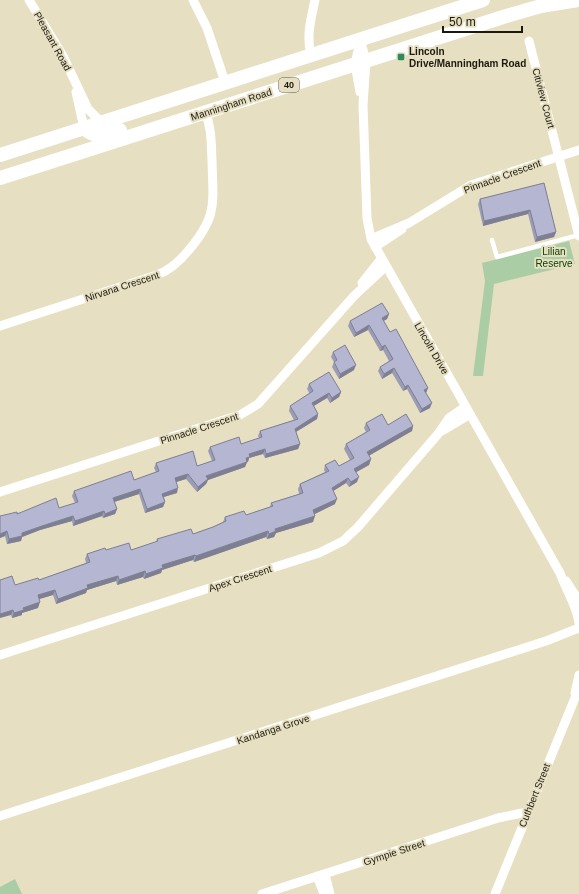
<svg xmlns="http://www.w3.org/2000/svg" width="579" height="894" viewBox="0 0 579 894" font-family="Helvetica,sans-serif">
<rect width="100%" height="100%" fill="#e7dfc2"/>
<path fill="#aacda5" d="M569,241L575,264L494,284L483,376H473L485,281L482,263Z
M15,879L22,894H0V887Z"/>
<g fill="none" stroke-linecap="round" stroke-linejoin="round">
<path stroke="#fff" stroke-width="4.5" d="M492,240L497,257L579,235"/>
<path stroke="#fff" stroke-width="9" d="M29,0L63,56L88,109L102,123
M193,0L207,28L225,82
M360,39L366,61L363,105L367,218L371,239L560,573C566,590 577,606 579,623
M529,41L579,236
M360,42L355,64L360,92
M311,55C306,36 311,19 315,0
M76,92L84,128
M371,239L409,223L471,185L579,150
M375,247L402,229
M362,283L381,259
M0,326L157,275C170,270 179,262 188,251C218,216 213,204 212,160C211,143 212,128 205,112
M442,431L469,415
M0,492L227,419L240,415L258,404L354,296L385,267
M566,581L579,601
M0,655L319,553L343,541L358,527L438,434L449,418L465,407
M575,693L579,675
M0,816L546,641L579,628
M325,874L330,894
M317,876L324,894
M262,894L498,818L527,812
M495,894L579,688"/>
<path stroke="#fff" stroke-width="14" d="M84,128C95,139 106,134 120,130
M0,155L483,0
M0,178L503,17L541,6L579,0"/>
</g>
<path fill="#9b9db5" d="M544,183L556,232L554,237L535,242L528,214L483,226L478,204L480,199Z
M389,314L387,319L383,321L390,332L428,388L426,393L430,408L420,413L407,389L403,391L392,373L382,379L378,371L380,367L389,361L383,350L380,351L368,330L354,337L348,326L350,321Z
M333,352L354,370L339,379L332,367L334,362L331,357Z
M309,384L341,392L339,397L330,403L327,398L314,406L318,414L317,419L296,432L300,444L298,449L265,458L263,454L249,458L248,462H247L245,467L208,480L206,484L197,492L186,479L176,482L177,493L164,497L165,502L163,507L145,513L139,494L114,502L117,509L115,514L103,518L102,516L73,526L72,521L40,530L22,537L21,541L7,544L5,536L0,538L17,514L59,508L75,503L72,496L74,491L134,480L156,472L154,468L156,463L197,466L212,461L208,451L210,447L241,444L259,438L258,436L260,431L294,420L289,411L290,406L310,394L307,389Z
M366,423L413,426L412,431L368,456L371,459L369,465L356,472L357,482L349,487L346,483L333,491L335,504L314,514L313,522L276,533L274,537L267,539L266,537L194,562L193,560L162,570L161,573L144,579L143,577L117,585L116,581L87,590L86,593L56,604L53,595L39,599L38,608L22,613V615L12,618L11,615L15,585L39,580L86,563L85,559L87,554L106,550H131L156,542L157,539L193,534L213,527L223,522L225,517L246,515L270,507L271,503L299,494L298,489L300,484L325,472L324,470L325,465L339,466L350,460L344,449L346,444L366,432L364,428Z"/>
<path fill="#7e7f93" d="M530,210L528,214L483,226L484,221Z
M556,232L554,237L535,242L537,237Z
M389,314L387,319L380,323L382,318Z
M369,325L368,330L354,337L356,333Z
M385,345L383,350L380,351L382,347Z
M356,365L354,370L339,379L340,374Z
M394,368L392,373L382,379L384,374Z
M408,385L407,389L403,391L405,387Z
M428,388L426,393L423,395L424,390Z
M341,392L339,397L330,403L332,398Z
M329,393L327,398L310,408L312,403Z
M432,403L430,408L420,413L422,409Z
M318,414L317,419L294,433L295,429Z
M413,426L412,431L365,458L367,452Z
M300,444L298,449L265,458L266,454Z
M265,449L263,454L249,458L248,462L244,463L246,458L249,454Z
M371,459L369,465L353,474L354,469Z
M247,462L245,467L208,480L206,484L197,492L198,487L206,476Z
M188,474L186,479L173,483L175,478Z
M359,477L357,482L349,487L351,482Z
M348,478L346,483L330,493L332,488Z
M178,488L177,493L160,498L162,494Z
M140,489L139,494L111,503L113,498Z
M337,499L335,504L311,516L313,510Z
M165,502L163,507L145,513L147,509Z
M117,509L115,514L103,518L105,514Z
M104,511L102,516L73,526L75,521Z
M73,516L72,521L40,530L22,537L21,541L7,544L9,539L22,533L42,526Z
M315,516L313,522L276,533L274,537L267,539L269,534L275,529Z
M7,531L5,536L0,538V534Z
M268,531L266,537L194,562L196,556Z
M195,555L193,560L162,570L161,573L144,579L146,574L162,565Z
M145,571L143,577L117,585L119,580Z
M118,576L116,581L87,590L86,593L56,604L58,599L87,585Z
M55,590L53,595L36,600L38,595Z
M40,602L38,608L22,613V615L12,618L14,613L23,608Z
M13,610L11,615L0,618V614Z"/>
<path fill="#b4b6d2" stroke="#7e7f93" d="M544,183L556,232L537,237L530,210L484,221L480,199Z
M382,303L389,314L382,318L390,332L396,329L428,388L424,390L432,403L422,409L408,385L405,387L394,368L384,374L380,367L393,359L385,345L382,347L369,325L356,333L350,321Z
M345,345L356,365L340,374L334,362L337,360L333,352Z
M329,372L341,392L332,398L329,393L312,403L318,414L295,429L300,444L266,454L265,449L249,454L250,457L246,458L247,462L206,476L208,479L198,487L188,474L175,478L178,488L162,494L165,502L147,509L140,489L113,498L117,509L105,514L104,511L75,521L73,516L42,526L22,533V536L9,539L7,531L0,534V516L17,512V514L56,498L59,508L78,502L74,491L131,471L134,480L159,471L156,463L193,451L197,466L215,460L210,447L239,437L241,444L262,437L260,431L298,419L290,406L313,391L309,384Z
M382,414L388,425L406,414L413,426L367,452L371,459L354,469L359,477L351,482L348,478L332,488L337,499L313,510L315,516L275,529L276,531L269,534L268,531L196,556L195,555L162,565L163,568L146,574L145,571L119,580L118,576L87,585L88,588L58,599L55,590L38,595L40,602L23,608L24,610L14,613L13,610L0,614V580L12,576L15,585L38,578L39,580L90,562L87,554L105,548L106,550L129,543L131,550L158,541L157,539L191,529L193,534L213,527L226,521L225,517L244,511L246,515L273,506L271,503L303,493L300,484L329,471L325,465L335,460L339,466L354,458L346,444L370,430L366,423Z"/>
<rect fill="#2e895f" stroke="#e7dfc2" stroke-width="1.5" x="397" y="53" width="8" height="8" rx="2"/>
<g text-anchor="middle" stroke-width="4" stroke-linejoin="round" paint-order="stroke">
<rect fill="#e7dfc2" stroke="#585444" stroke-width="1" x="279" y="78" width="20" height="14" rx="3"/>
<g font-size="9" font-weight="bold" fill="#1b190e">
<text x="289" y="88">40</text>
</g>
<g font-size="10" fill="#1b190e" stroke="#e7dfc2">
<text transform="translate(53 41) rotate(61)" y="4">Pleasant Road</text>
<text transform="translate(544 98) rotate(75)" y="4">Citiview Court</text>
<text transform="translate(231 104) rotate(-18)" y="4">Manningham Road</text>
<text transform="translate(502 176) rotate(-20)" y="4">Pinnacle Crescent</text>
<text transform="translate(122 286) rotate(-18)" y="4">Nirvana Crescent</text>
<text transform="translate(432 348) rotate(60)" y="4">Lincoln Drive</text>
<text transform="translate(199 428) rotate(-18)" y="4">Pinnacle Crescent</text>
<text transform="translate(240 578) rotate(-18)" y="4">Apex Crescent</text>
<text transform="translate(273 729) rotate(-18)" y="4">Kandanga Grove</text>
<text transform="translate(534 795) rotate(-68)" y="4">Cuthbert Street</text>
<text transform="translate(394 852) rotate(-18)" y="4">Gympie Street</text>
</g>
<g font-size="10" font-weight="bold" fill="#1b190e" stroke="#e7dfc2" text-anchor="start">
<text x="409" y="55">Lincoln<tspan x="409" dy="12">Drive/Manningham Road</tspan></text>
</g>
<g font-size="10" fill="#084302" stroke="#e7dfc2">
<text x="554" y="255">Lilian<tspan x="554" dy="12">Reserve</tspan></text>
</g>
</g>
<path d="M443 26v6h79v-6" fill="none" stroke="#1b190e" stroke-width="2"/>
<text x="449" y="26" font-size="12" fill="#1b190e" stroke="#e7dfc2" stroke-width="3" paint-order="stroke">50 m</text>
</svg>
